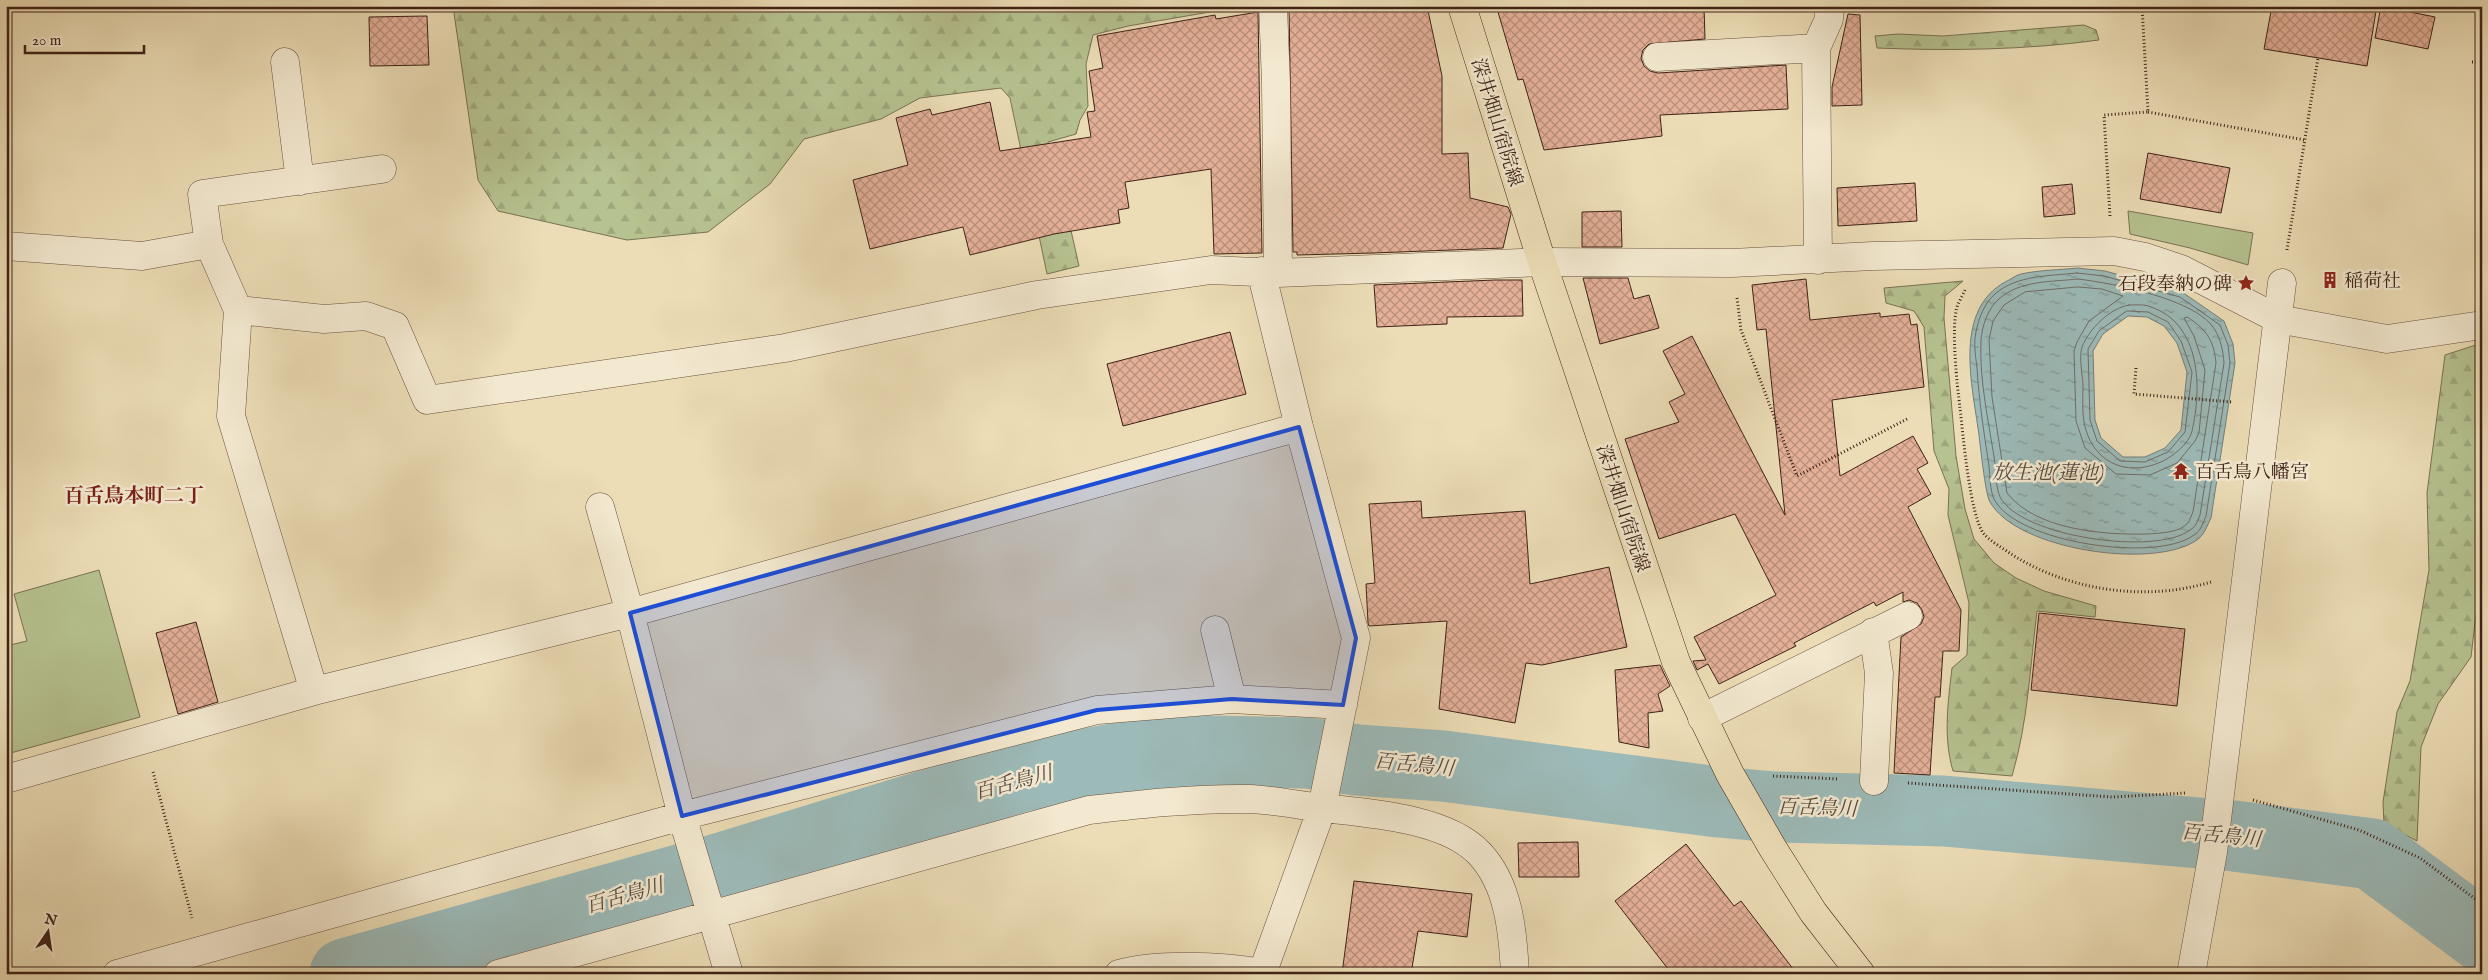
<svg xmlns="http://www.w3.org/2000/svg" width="2488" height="980" viewBox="0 0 2488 980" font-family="'IM FELL English','Noto Serif JP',serif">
<defs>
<pattern id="forest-firs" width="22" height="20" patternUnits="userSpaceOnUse" patternTransform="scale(1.25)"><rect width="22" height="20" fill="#b6c290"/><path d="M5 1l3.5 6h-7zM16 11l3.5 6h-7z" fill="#9ea67b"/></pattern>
<pattern id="water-ripples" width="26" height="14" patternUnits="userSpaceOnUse" patternTransform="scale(1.25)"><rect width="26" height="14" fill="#9cbab8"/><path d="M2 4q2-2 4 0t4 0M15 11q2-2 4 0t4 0" fill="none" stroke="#819795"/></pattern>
<pattern id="building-cross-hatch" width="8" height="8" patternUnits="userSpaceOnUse" patternTransform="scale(1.25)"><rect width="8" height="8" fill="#e4b098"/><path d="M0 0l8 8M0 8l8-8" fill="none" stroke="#ba8f7b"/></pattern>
</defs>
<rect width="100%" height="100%" fill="#ecddb6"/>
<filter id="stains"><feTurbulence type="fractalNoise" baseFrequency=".004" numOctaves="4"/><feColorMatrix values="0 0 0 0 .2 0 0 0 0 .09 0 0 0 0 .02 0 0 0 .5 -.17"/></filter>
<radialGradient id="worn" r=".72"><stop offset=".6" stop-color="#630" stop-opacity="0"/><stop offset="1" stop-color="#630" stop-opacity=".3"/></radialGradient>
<path fill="url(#forest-firs)" stroke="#7a7254" d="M453,6H1245L1128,26L1093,35L1086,64L1088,106L1080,120L1076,134L1048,142L1055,197L1070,226L1079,266L1047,274L1010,98L1001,88L920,98L881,119L804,139L770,184L708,232L627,240L498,211L478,180Z
M2084,25L2096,30L2099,40C2026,50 1950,51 1877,48L1875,36L1898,34L1943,36Z
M1963,281L1945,296L1944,318L1956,456L1965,509L1974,539L1994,563L2016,578L2044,591L2096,606L2095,617L2037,611C2030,667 2028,722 2012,776L1953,771C1943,737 1948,703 1952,668L1967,655L1969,603L1948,515L1949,489L1934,451L1924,327L1914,311L1886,303L1884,288Z
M2482,343V588L2478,597L2471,657L2438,704L2421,747L2417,841L2384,824L2383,802L2397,712L2410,681L2429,570L2427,493L2445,355Z"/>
<path fill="#b6c290" stroke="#7a7254" d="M2128,211L2253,233L2248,265L2190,248L2130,234Z
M99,570L140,717L7,754L6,646L27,641L14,594Z"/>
<path fill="url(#water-ripples)" stroke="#777d78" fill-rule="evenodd" d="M2078,268L2105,271L2182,292L2224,321L2233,344L2235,363L2211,518C2207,526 2204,535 2197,540C2154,570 2017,550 1990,502C1985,494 1980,441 1978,428C1971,380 1955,310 2005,282C2010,280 2016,275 2021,274C2039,270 2059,270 2078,268ZM2128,316L2147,317L2164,326L2177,343L2187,372L2181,430L2165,448L2145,457H2123L2101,438L2095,420L2093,351L2103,334Z"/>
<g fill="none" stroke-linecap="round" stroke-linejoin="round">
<path stroke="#6e6e68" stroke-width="1" d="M2077,273L2104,276L2180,297L2220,325L2228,345L2230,363L2206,516C2203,523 2201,531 2194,535C2157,563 2016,543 1994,499C1990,491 1990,476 1989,466C1984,433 1979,401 1977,368C1976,359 1974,348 1975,338C1977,323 1983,304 1995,294C2017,275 2049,276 2077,273Z
M2078,279C2111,283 2198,299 2215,330C2221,340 2223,351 2224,363L2200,515C2198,520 2196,527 2190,530C2156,556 2021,537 2000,497C1996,488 1996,473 1995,463C1989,423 1979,380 1981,340C1982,326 1988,308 1999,299C2020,280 2052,282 2078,279Z
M2078,287L2102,289L2123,296L2089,321L2077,342L2074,351L2076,421L2085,448L2116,474L2150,475L2177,463L2195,441L2199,433L2205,370L2194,336L2184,318L2187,317C2206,329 2214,340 2216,363L2193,512C2191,516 2190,520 2188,523C2179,533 2160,533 2147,534C2103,535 2036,530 2007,493L1992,397L1989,340L1993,321L2004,305L2025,292Z
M2129,305C2136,305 2145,304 2151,307C2201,324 2202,388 2192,431C2189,444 2172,457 2161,462C2125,478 2091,461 2084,422C2082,410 2083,397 2083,384C2082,373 2079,357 2082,347C2089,329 2110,308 2129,305Z
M2127,311L2148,312L2168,322L2181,341L2192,372L2185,432L2168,452L2145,462L2120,461L2097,441L2090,420L2088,349L2099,331Z"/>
<path stroke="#9cbab8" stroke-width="71" d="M345,974L719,869L1023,776L1135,755L1211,751L1308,753L1357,760L1443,766L1718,802L1775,807L1944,811L2234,836L2372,854L2482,936"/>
</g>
<path fill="url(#building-cross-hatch)" stroke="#3f2217" d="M1295,6H1427L1442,76V154L1468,153L1470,198L1508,207L1511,214L1503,248L1373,253L1297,255V252H1293L1289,7Z
M1517,6H1704L1705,39L1649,44L1643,50L1641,58L1644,66L1650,71L1658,73L1786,65L1788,109L1660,115L1662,136L1544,150L1523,79L1518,80L1498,12Z
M2272,6H2349L2376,11L2367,66L2264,49Z
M2381,6L2435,17L2428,49L2375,38Z
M1258,12L1262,253L1214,254L1211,169L1125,182L1129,208L1118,210L1120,223L1054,234L970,255L963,227L870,249L853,180L908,165L896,118L930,109L932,115L990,102L1000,151L1091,137L1087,112L1095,111L1089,71L1103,68L1097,36L1215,15L1216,19Z
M1848,14L1860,15L1862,105L1832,106V87Z
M427,16L429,65L370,66L369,17Z
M2148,153L2230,168L2221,213L2140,199Z
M1915,183L1917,221L1838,226L1837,188Z
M2072,184L2075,214L2044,217L2042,187Z
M1621,211L1622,247H1582V212Z
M1583,278H1628L1634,299L1649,295L1659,328L1600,344Z
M1806,279L1810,320L1880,313V317L1909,314L1911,325L1917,324L1924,387L1832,400L1840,476L1913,436L1928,463L1917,469L1931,494L1908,507L1961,610L1959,651H1943L1940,697H1935L1930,775L1894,773L1901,637L1921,624L1924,617L1922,610L1917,603L1909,600L1903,602V592L1876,606L1874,602L1794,643L1796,646L1719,684L1708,664L1697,670L1693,661L1706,660L1694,637L1776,595L1735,514L1659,539L1625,439L1679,422L1669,402L1685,394L1663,351L1692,336L1785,515L1766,329L1757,330L1752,285Z
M1495,280H1522L1523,316L1447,317V324L1377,327L1374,285Z
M1230,332L1246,394L1123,426L1107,364Z
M1421,501L1422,518L1525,511L1530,584L1609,567L1627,647L1542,665L1526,663L1515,723L1439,709L1447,621L1369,626L1368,623L1366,584L1375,583L1369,504Z
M2039,613L2185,629L2177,706L2031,690Z
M196,622L218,702L178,714L156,633Z
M1660,665L1670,686L1658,694L1663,711L1648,713L1649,748L1619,742L1615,670Z
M1578,842L1579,877H1519L1518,843Z
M1686,844L1734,906L1741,901L1797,974H1672L1615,901Z
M1354,881L1472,894L1467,937L1418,931L1411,974H1342Z"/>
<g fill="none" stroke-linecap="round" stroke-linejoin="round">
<g stroke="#6a513f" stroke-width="29">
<path id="minor" d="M1273,6L1276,83L1278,273
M1657,57L1816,48
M285,62L300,181
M209,244L202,194L382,169
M6,246L142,256L209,244L238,310L324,319L366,316L395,326L427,400L785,348L1037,295L1211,270L1278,273L1542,262L1732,263L1873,256L2114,251L2145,257L2181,269L2278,319L2387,339L2482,325
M1818,260L1816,48L1829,19V6
M1261,271L1299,427L1356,638L1322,808L1262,974
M238,310L231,416L314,691
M600,507L630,613L682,816L729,974
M1215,630L1232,699
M1873,632L1879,673L1874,781
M1702,718L1908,616
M6,779L314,691L630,613L1299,427
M117,974L682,816L1097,710L1232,699L1343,705
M498,974L1089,810C1142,804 1196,798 1250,799C1272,800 1293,804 1314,807C1362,813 1444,816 1479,853C1509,884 1513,933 1515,974
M1119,974C1156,963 1223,966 1262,973
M2191,974L2213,852L2282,283"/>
</g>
<g stroke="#3f2217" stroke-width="29">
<path id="major" d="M1462,6L1542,262L1676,662L1730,774L1772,847L1813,912L1861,974"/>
</g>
<path stroke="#3f2217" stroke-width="3" stroke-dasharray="1 2.5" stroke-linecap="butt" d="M2472,62H2482
M2148,112L2305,140
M2110,216L2104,115L2148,112L2142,6
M2287,250L2318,58
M1965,290C1963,295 1959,301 1957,307C1951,328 1957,385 1960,408C1963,434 1970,517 1984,534C1991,542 2003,548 2011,554C2069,591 2146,602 2211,582
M1737,298L1741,330L1797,476L1909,418
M2136,368L2134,394L2232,402
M153,772L192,918
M1773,776L1839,779
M1908,783L2112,797L2186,793
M2253,800L2359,830L2420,858L2482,904"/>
<use href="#minor" stroke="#f3e9d0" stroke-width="28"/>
<use href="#major" stroke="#ecddb6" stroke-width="28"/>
</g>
<path fill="#1d4ed8" fill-opacity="0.2" stroke="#1d4ed8" stroke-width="4" stroke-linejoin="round" d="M1299,427L1356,638L1343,705L1232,699L1097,710L682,816L630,613Z"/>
<defs>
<g id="building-bare" transform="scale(1.35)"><path d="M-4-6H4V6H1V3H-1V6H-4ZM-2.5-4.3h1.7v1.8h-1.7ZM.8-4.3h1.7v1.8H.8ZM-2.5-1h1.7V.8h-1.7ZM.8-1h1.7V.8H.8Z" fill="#8f2418" stroke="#f3e9d0" stroke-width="2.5" paint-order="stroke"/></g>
<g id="sight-bare" transform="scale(1.35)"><path d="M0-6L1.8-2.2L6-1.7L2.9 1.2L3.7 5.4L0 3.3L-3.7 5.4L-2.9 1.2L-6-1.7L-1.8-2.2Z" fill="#8f2418" stroke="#f3e9d0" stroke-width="2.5" paint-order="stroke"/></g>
<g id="temple-bare" transform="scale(1.35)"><path d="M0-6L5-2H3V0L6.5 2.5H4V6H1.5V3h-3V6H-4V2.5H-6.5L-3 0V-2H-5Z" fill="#8f2418" stroke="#f3e9d0" stroke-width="2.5" paint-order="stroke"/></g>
</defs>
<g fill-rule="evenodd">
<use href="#building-bare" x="2330" y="280"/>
<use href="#sight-bare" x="2246" y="283"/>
<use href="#temple-bare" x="2181" y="471"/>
</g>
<g text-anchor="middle" stroke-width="5" stroke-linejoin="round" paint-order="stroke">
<g font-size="19" fill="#3f2217" stroke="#f3e9d0">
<text transform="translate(1498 122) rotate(73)" y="7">深井畑山宿院線</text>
<text transform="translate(1624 508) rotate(72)" y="7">深井畑山宿院線</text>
</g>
<g font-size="19" fill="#3f2217" stroke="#f3e9d0" text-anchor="start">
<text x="2344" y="287">稲荷社</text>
<text x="2232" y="290" text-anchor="end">石段奉納の碑</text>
<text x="2195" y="478">百舌鳥八幡宮</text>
</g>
<g font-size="20" font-style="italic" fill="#56483f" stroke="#f3e9d0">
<text x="2048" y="479">放生池(蓮池)</text>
<text transform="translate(1414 764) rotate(6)" y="7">百舌鳥川</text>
<text transform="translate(1013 782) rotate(-15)" y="7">百舌鳥川</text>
<text transform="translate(1817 807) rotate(2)" y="7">百舌鳥川</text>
<text transform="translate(2221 835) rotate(6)" y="7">百舌鳥川</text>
<text transform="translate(624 895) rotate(-16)" y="7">百舌鳥川</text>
</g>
<g font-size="20" font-weight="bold" fill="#7a1f14" stroke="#f3e9d0">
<text x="134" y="502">百舌鳥本町二丁</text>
</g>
</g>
<rect width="2488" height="980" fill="none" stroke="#ecddb6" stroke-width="25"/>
<rect x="8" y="8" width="2473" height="965" fill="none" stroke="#3f2217" stroke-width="2.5"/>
<rect x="12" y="12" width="2463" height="955" fill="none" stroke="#3f2217"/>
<g transform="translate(48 932) rotate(13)" stroke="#f3e9d0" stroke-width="4" paint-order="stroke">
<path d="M0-4L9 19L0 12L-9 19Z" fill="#3f2217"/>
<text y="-8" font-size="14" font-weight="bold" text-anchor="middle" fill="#3f2217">N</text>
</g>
<path d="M25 45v8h119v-8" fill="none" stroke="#3f2217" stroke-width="2.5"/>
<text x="32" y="45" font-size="15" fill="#3f2217" stroke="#f3e9d0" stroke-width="4" paint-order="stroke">20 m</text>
<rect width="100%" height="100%" filter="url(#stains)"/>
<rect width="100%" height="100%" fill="url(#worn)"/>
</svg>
